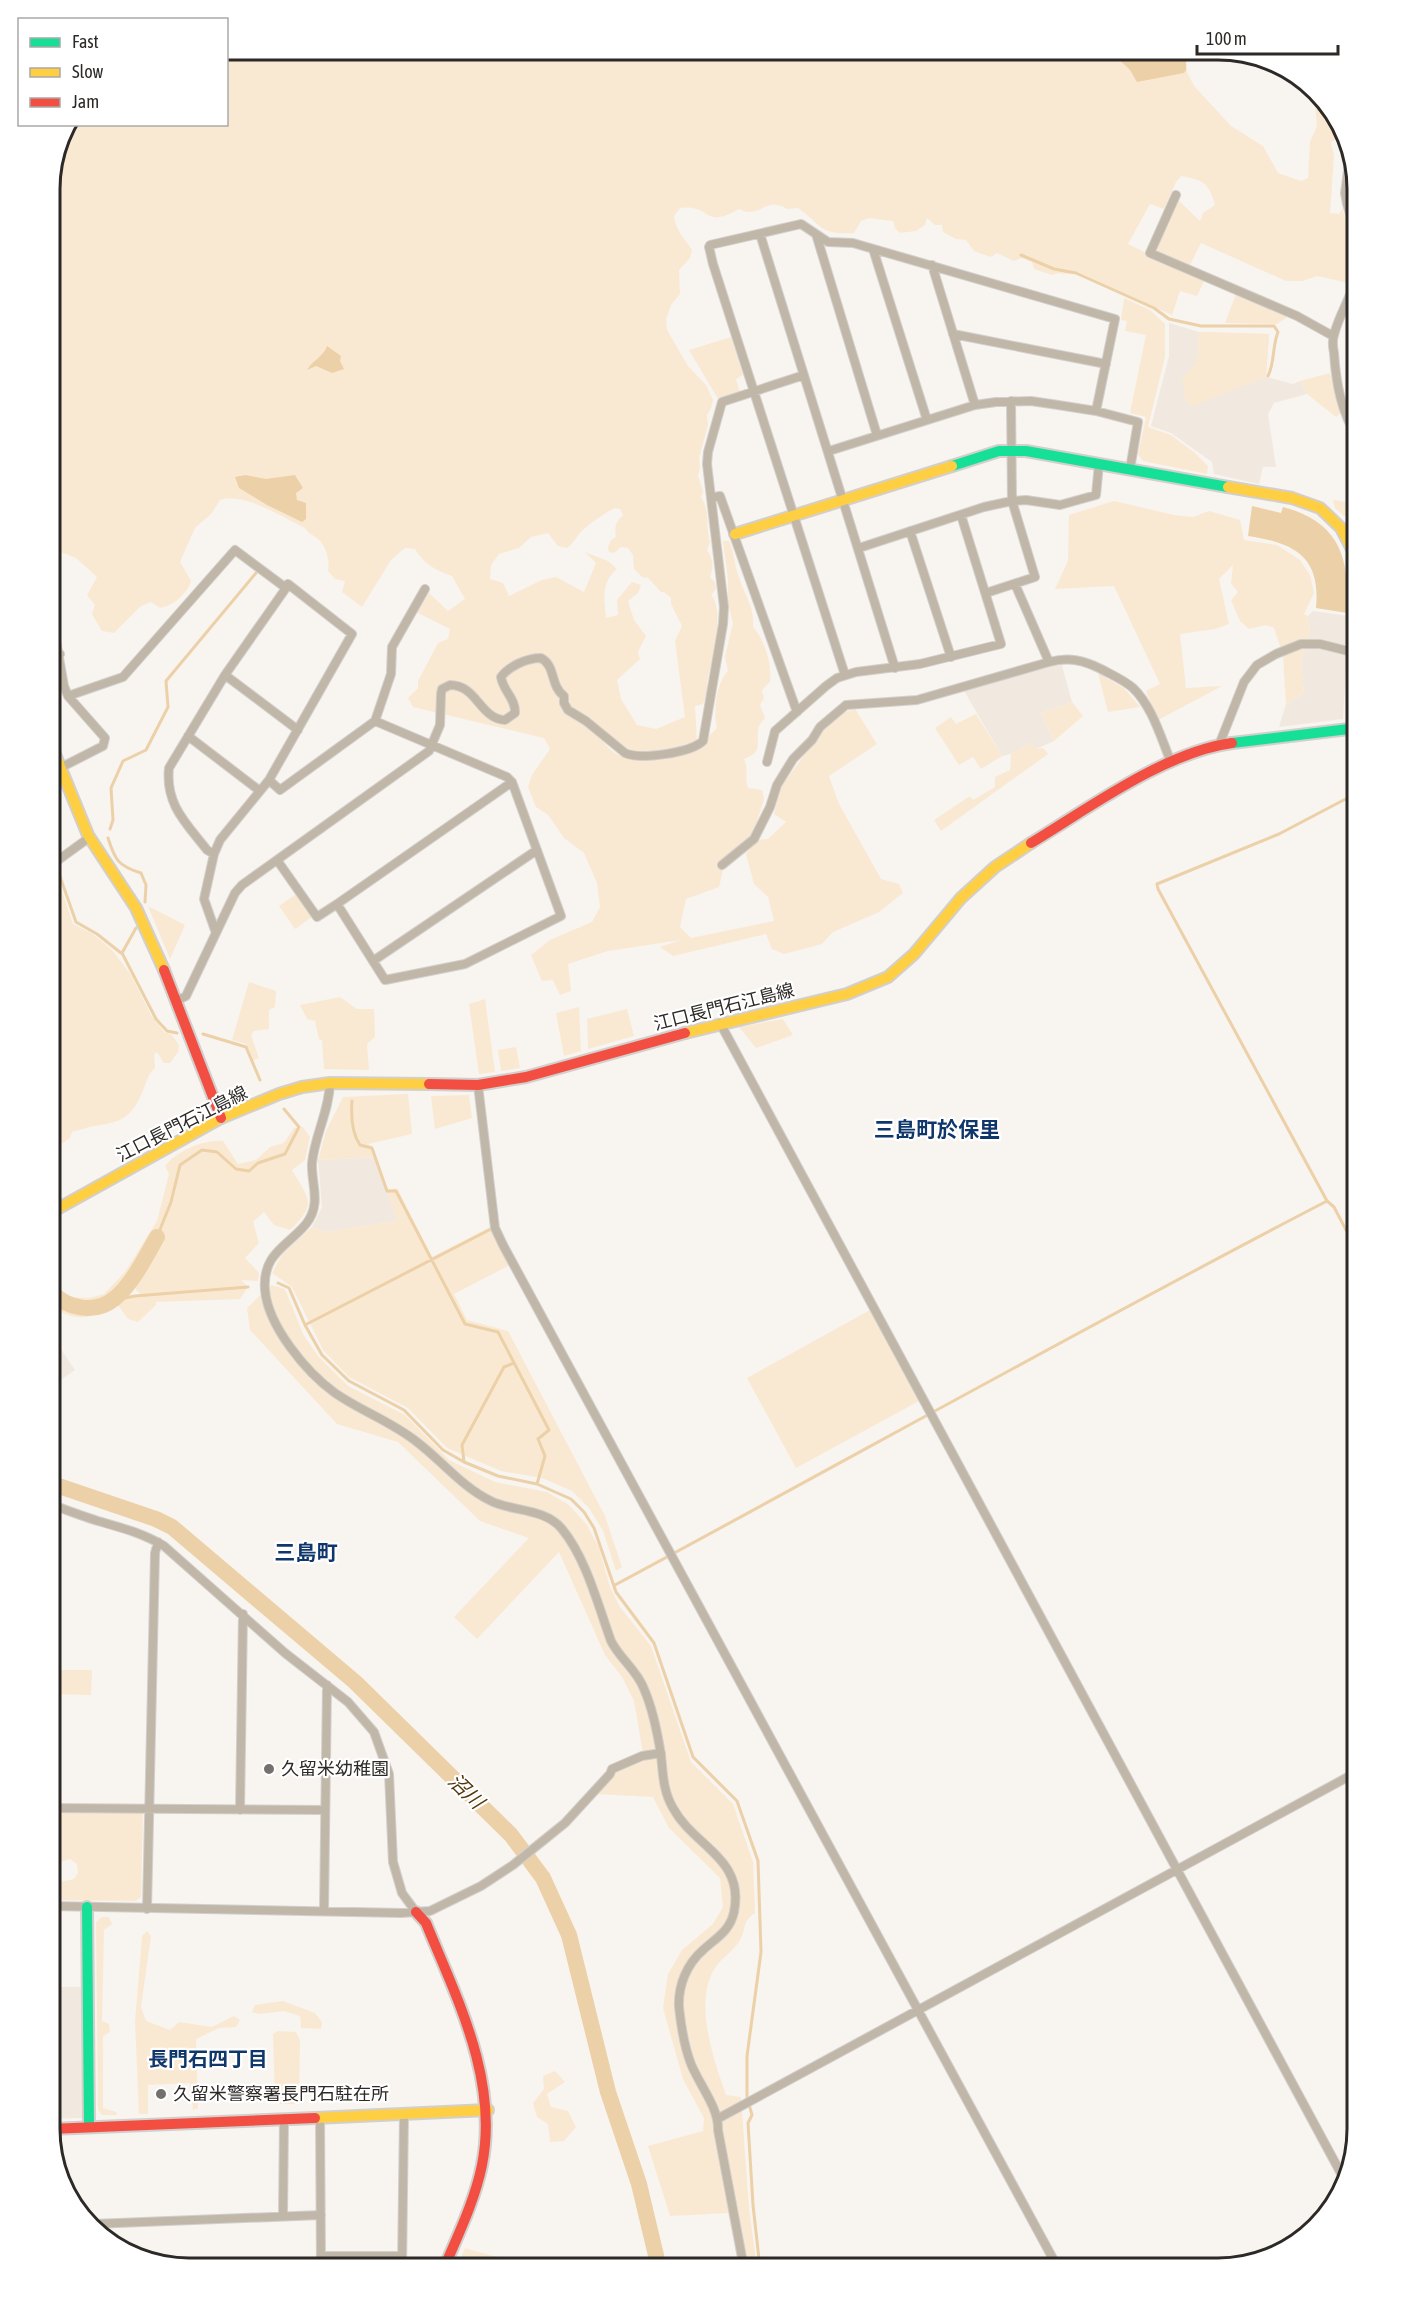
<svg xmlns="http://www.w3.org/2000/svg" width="1407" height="2318" viewBox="0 0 1407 2318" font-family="'Asap Condensed','Noto Sans JP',sans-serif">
<rect width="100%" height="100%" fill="#f8f4f0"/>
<path fill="#f1e9df" d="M1169,323L1199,332L1269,334L1266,377L1293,384L1300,381L1307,394L1274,403L1268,414L1276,467H1263L1259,484L1214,474L1212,462L1171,433L1151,426L1169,356Z
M1313,611L1349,616L1343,719L1279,727L1286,704L1304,693L1301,661L1310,633L1308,616Z
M1061,662L1072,702L1041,713L1054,741L1036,749L1030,743L1011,754L1002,756L963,689Z
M376,1157L398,1221L326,1232L312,1227L322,1207L318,1160Z
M50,1333L75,1370L50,1387Z
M50,1987H81L82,2118L50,2119Z"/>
<path fill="#fae9d2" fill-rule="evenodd" d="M227,50H1114L1131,63L1186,70L1187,50V72L1194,86L1231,126L1263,146L1278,173L1301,181L1308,178L1310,142L1317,126L1315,104L1317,97L1335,118L1343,136L1331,142L1334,156L1330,213L1339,214L1342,209C1356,242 1361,248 1349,283L1317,276L1302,281H1286L1201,243L1190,265L1155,251L1178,200L1200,221L1203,213L1215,205C1209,183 1204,180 1181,176L1176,182L1164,209L1150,204L1128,244L1204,281L1197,296L1180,291L1172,315L1078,272C1069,277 1061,271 1052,275L1034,269L1032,262L1022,258L1014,261L997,253L991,257L974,251L966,240L956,239L943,232L942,225H935L927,218L925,225L916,231L900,233L895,228L893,221L869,218L861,221L854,233C819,235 823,226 798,208L787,209C769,198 765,211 749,212C745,212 742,210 739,209C702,230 713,204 680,208L674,216C676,232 684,237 692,250L690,258L679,270L680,294L671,305L666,319L667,330L688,366L706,385L713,400L711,408L707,415L708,425L699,458L700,468L698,476L703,491L701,497C711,512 705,526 710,542L707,550C713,559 714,566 710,577L715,582L716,589L711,595C725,610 713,658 708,677C706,687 709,693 703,704L695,706L697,741L656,753L632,752L575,709L568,715C575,719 582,722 588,726C597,733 603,743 611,750C632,769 683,755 706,746L709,736L717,728C713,713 716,683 728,671L725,657L733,623L728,604V579L723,541H729C735,554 734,565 739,577C744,595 755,607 753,627C765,640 772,665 770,682L762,690L764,698L760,705L765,718C763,721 760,723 759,726C754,740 766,751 744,759C749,769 744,777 748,788L762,790L764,799L753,834L718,863L723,870L719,887L686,899L680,927L691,938L774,921L768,897L754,884L746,854L756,840L768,839L786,822L774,814L780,788L824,728L843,713L855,709L877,744L829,776L839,804L881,879L899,884L903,893L879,912L833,932L822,944L784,954L772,949L766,934L673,956L660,947L681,940L608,951L568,964L571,991L560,995L553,980L542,981L531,955L550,940L592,922L600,907L597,883L584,853L564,838L548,815L536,807L528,787L532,775L550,749L544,738L413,707L408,698L418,688V681L438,643L448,639L450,629L416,612L429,593L448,611L465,599L452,576C437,571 423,564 415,549L405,548L391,560L362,607L342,592L345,581L335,579L328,571C330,560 326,545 317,538C311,534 309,534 305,528C281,517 246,492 220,500L212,513L195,528L180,562L191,581C187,594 173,606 160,608L151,602L141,606L114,633L102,631L92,614L95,605L87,595L97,577L76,558L50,548V180L60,135L67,125L226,124ZM615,508L620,509L623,515C616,522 614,527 616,537L611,540L608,547L609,552L614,553L621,547L628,548L633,555L634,569L642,577L648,578L661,592H664L671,598V604L682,626L675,641L685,717L656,729L637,725L621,699L617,680L640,659L638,652L646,636L634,620L628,601L638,593L641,585L632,582L617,600L618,615L606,618C604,599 601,582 617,569L608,561L585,552L596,563L584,592L556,577L542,580L509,596L503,583L490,579L491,565L499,554L519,548L531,537L548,533L558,546L567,548C574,543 577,535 583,530C593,521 603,514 615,508Z
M1236,294L1289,316L1277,324L1225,323Z
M1124,298L1150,310L1165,324V357L1148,427L1171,435L1195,453L1208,466L1207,474L1143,461L1138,454L1146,417L1130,413L1146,335L1125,331L1127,321L1121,320Z
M1199,332L1269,334L1266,377L1193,406L1186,401L1182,379L1197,361Z
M731,337L743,375L736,379L740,393L718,399L689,350Z
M1330,373L1341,413L1336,417L1307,394L1300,381Z
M1333,500L1355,503L1356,515L1344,516L1335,508Z
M1114,501L1174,515L1193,517L1209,511L1240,520L1244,540L1277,545L1300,560L1310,575L1314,593L1304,614L1308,616L1310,633L1301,661L1304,693L1286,704L1283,655L1274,628L1266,625L1249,629L1240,621L1231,600L1238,592L1231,584L1233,565L1219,579L1229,624L1215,629L1180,634L1186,688L1222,686L1158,720L1146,691L1160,684L1114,586L1055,589L1068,561L1069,515Z
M1098,673L1124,688L1140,707L1108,712Z
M1072,702L1083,716L1054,741L1041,713Z
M976,714L1002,756L981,769L973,757L959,765L935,728L951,717L956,724Z
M1030,743L1036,749L1043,748L1048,754L941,831L934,820L970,796L973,800L995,787V777L1010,770L1011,754Z
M50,862L55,869L73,924L93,934L113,951L131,975L151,1015L164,1032L172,1035L179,1045L178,1052L170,1063H164L157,1052L154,1054L155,1068C147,1075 146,1084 142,1093C131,1119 120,1122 95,1126C87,1127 80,1130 72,1132L70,1138L50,1152Z
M296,894L312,917L295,929L279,906Z
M148,906L185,925L170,959Z
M249,982L276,991L275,1007L269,1010V1029L254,1031L251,1035L259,1058L253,1060L246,1044L232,1040Z
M340,997L357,1009H374L375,1037L367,1044L369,1070L324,1069L322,1040L319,1039L315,1021L307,1019L300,1005Z
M485,999L495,1072L479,1074L469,1004Z
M579,1007L581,1051L564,1056L556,1013Z
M627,1009L634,1036L588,1049L587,1019Z
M783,1019L793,1035L756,1048L739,1027Z
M516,1047L520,1068L501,1071L498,1050Z
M408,1094L412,1134L368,1144L373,1147L376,1157L318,1160L326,1131L343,1097Z
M469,1095L472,1118L435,1129L431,1096Z
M303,1127L310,1137L305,1160L292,1170C309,1200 318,1203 290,1230L274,1225L264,1212L253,1222L259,1243L245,1258L259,1273L258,1281L241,1280L248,1287L240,1299L155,1302L157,1304L138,1322L128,1319L118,1305C90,1317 78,1325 50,1305V1298L64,1307L87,1312L118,1301L142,1295L136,1290L133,1274C114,1290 96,1310 68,1301C62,1299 55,1290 50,1285V1276L54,1283L70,1297L89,1298L104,1294L125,1272L157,1221L169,1174L165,1166C176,1151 205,1139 223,1141L238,1164L256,1160L270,1147L284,1143L294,1128Z
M397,1188L432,1257L490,1227L510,1265L454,1294L467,1320L508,1331L605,1516L622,1567L616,1571L603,1531L589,1508L572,1491L542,1478L501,1471L447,1448L408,1408L349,1377L323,1350L292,1287L272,1273L283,1253L312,1227L326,1232L397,1221L387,1190Z
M271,1285L285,1289L303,1334L318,1356L348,1386L405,1415L449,1460L495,1482L547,1492L569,1505L587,1525L599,1548L610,1587L620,1607L651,1646L691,1762L733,1804L753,1862L755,1913C741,1923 747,1927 740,1940C734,1951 721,1958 715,1968C693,2002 714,2060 726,2095L741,2097L749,2209L757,2268H739L728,2213L670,2216L648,2146L703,2131L704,2118L683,2079L663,2008L668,1974L682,1950L713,1924L723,1907L720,1878L669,1828L653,1797L596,1794L617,1771L644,1759L634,1701L622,1677L605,1655L559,1552L477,1639L454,1617L529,1538L480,1521L398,1442L337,1424L250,1330L247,1308Z
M870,1310L919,1401L796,1468L747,1378Z
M50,1670H92L91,1695L50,1694Z
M50,1812L143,1813L141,1897L136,1901L50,1900V1879L60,1882L74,1879L78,1873L77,1864L70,1859L60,1862L52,1852L53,1848H50Z
M102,1917H109L112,1924L104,1930L102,2021L109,2024L110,2032L103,2036V2108L116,2112L117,2115H102L98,2110L96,1922Z
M147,1931L151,1936L141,2007L146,2021L170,2030L179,2022L212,2027L234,2016L240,2020L236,2027L219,2028L196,2039L198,2108L193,2110L190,2083L148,2085V2114H139L135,2022L142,1936Z
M283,2001L315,2013L322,2022L321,2029L301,2028L300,2016L284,2011L259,2014L252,2012L255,2005Z
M278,2031L296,2032L300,2040L299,2099L294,2104H280L275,2099L273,2034Z
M555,2071L565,2082L547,2094L551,2107L568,2111L576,2127L564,2141L550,2142L548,2124L537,2117L533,2103L544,2089L543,2076Z
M465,2248L521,2264V2268H457Z"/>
<path fill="#ecd0a7" d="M1109,50H1186V70L1184,73L1137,82L1130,70Z
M327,346L341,356L340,361L344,369L332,373L316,366L307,370C312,361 324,356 327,346Z
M245,475L266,479L295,475L303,488L296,493L297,500L306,503V519L302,522L267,505L239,488L235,477Z
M1252,506L1281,513L1283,507C1340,522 1350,558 1347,613L1316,608C1321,556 1294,543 1248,536Z"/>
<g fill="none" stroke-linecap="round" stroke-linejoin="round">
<path stroke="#ecd0a7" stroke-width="3" d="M1021,255L1054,269L1076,273L1154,308L1169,319L1201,326H1274L1278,332C1272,347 1275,362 1268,376
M110,829L113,820L111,788L123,761L146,750L168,707L166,681L256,573
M108,838C115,860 118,866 141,873L146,885L145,902
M50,858L51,859
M57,868L76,922L97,934L121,953
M136,928L122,953L156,1019L167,1031L177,1033
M203,1034L246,1047L260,1080
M352,1101C351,1115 351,1132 360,1145L372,1148L387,1191H396L465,1324L498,1332L549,1430L538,1439L545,1456L537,1484
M1327,1201L1158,889L1157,884L1279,834L1357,793
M157,1237L171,1202L180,1165L202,1150L217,1152L236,1169L249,1171L258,1163L285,1154L299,1127L284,1109
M278,1283L289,1288L305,1325L322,1355L349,1381L404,1410L443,1450L464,1462L498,1476L537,1484L571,1499L584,1512L594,1528L616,1592L654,1643L693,1757L737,1801L758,1861L761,1952L747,2056V2097L752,2115L748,2123L753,2205L760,2268
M114,1300L135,1296L248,1287
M305,1325L491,1229
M464,1462L462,1445L504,1367L514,1363
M615,1585C853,1457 1088,1325 1327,1201L1334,1207L1357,1251"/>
<path stroke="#ecd0a7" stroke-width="16" d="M50,1291C66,1308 94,1315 114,1299C132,1285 146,1256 157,1237
M50,1483L156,1519L172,1527L355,1682L511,1835L543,1878L569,1935L608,2092L639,2184L659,2268"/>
<g stroke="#d2cfcc" stroke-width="10">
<path id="street" d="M1350,156L1345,193L1347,204L1357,237
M1176,195L1150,253L1297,316L1333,336
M760,234L895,668
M816,234L877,435
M873,249L927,420
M932,265L975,405
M953,334L1106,364
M1357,437C1341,411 1336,383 1334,353C1333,348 1332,341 1334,335C1339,314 1352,296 1357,275
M829,451L975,405L996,402L1031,401L1058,405L1096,411L1138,422L1130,469
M711,498L720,496L797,712
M910,531L951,657
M859,548L984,507L1012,501L1026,500L1060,505L1096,495L1099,464
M1015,584L1049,662
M986,593L1035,577L1012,501L1011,401
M50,607L64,686L68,696
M50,658L60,654
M225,675L298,730
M845,675L713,264L709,247L710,245L801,224L828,242L853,243L1115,319L1096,411
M375,721L391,674L392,647L425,589
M188,736L260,791
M1219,745L1244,682L1257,665L1276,654L1301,644H1320L1356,653
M767,762L775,731L826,686L837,678L856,672L920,664L1001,644L961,515
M60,768L103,746L105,738L68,696L123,677L235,550L286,588L288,584L352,634L269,780L220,840L214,854L204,899L216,933
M269,780L280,790L375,721L507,777L512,782L561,916L465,964L385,980L337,904L317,917L277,860
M214,854L207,850C187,824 165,805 169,768L225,675L286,588
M722,865L754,839L770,807L777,785L793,759L812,740L820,727L846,705L917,700L1049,662C1069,657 1083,660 1101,669C1112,675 1124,680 1133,688C1152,706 1161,738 1171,762
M50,866L90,837
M337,904L512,782
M373,961L537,850
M178,1000L186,996L235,893L242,885L429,751L440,725L441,694L442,689L450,685C477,685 480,719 505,720L515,713C516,699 503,691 501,677C509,666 527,658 541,658C556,666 550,686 564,696V703L568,710L586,721L625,753C641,760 690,753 703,741L723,624L724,607L707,464L708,452L722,402L804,375
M720,1023L1344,2179
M330,1083C329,1112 315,1134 312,1163C311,1184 322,1204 306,1224C288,1246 262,1253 265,1290C268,1326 306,1372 335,1393C361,1411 392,1422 417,1442C442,1461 462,1487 491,1501C513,1512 545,1508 562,1529C586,1558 598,1605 611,1641C620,1659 637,1670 644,1689C652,1707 658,1736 661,1755C663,1774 663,1791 673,1808C694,1847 745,1858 734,1912C730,1931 716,1938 703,1950C687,1964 678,1985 679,2007C681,2026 684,2046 691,2064C700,2086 719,2108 718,2130L744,2268
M478,1085L495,1228L503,1245L1058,2268
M50,1504C66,1510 82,1516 98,1521C122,1528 143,1533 164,1546L285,1653L348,1702L374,1732L389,1774L393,1862L402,1893L416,1912
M50,1808L325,1810
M240,1810L243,1614
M50,1906L401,1913L430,1911L481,1886L513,1865L565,1823L610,1774L612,1769L642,1756L661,1753
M147,1909L155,1553L158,1542
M324,1911L327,1685
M320,2117L321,2268
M719,2118L1357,1772
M283,2216L284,2118
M93,2224L321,2215
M321,2256H402
M402,2268L404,2113"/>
</g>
<g stroke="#d2cfcc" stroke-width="14">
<path id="fast" d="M952,466L999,451H1026L1228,487
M1232,743L1357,728
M87,1907L89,2126"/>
</g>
<g stroke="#d2cfcc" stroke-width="14">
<path id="slow" d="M1228,487L1292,498L1320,508L1341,528L1355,555L1357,583
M735,534L952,466
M50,742L88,835L136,908L164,970
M685,1033L847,994L888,977L914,954L961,898L995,867L1031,843
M50,1213L221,1118L279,1094L302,1087L330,1083L429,1084
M315,2118L488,2110"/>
</g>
<g stroke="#d2cfcc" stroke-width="14">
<path id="jam" d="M1355,728L1357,624
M1031,843C1089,808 1165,752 1232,743
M164,970L221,1118
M429,1084L478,1085L526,1077L685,1033
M416,1912L426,1923C457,1999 499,2080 482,2165C475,2200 458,2235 444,2268
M50,2129L315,2118"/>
</g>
<use href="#street" stroke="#c0b7a9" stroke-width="8"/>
<use href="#fast" stroke="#16e098" stroke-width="10"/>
<use href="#slow" stroke="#ffcf43" stroke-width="10"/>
<use href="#jam" stroke="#f24e42" stroke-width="10"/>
</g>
<g fill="#73706d" stroke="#fff" stroke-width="2">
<circle cx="269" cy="1769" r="6"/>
<circle cx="161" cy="2094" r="6"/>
</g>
<g text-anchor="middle" stroke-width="4.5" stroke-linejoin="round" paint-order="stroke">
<g font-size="18" fill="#2c2926" stroke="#fff">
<text transform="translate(724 1007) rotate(-14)" y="6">江口長門石江島線</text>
<text transform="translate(182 1124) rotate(-27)" y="6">江口長門石江島線</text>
</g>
<g font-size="18" fill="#2c2926" stroke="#fff" text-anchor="start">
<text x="281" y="1775">久留米幼稚園</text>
<text x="173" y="2100">久留米警察署長門石駐在所</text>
</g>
<g font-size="20" font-style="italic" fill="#513709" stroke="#fff">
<text transform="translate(466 1791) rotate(44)" y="7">沼川</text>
</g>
<g font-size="20" font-weight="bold" fill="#10376b" stroke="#fff">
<text x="208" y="2066">長門石四丁目</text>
</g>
<g font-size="21" font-weight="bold" fill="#10376b" stroke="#fff">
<text x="937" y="1137">三島町於保里</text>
<text x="306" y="1560">三島町</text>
</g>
</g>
<path d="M0 0H1407V2318H0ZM189 60H1218A129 129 0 0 1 1347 189V2129A129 129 0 0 1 1218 2258H189A129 129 0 0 1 60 2129V189A129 129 0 0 1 189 60Z" fill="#fff" fill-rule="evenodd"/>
<path fill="none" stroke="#2c2926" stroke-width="3" d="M189 60H1218A129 129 0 0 1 1347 189V2129A129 129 0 0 1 1218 2258H189A129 129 0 0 1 60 2129V189A129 129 0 0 1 189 60Z"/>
<rect x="18" y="18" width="210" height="108" fill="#ffffff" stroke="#aba9a8" stroke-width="1.5"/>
<rect x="30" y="38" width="30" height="9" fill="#16e098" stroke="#aba9a8" stroke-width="1.5"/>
<text x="72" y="48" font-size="18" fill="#2c2926">Fast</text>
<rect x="30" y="68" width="30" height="9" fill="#ffcf43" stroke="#aba9a8" stroke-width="1.5"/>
<text x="72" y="78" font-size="18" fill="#2c2926">Slow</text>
<rect x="30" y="98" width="30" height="9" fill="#f24e42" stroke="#aba9a8" stroke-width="1.5"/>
<text x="72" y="108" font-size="18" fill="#2c2926">Jam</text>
<path d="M1197 45v9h141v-9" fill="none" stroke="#2c2926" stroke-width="3"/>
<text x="1206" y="45" font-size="18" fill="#2c2926" stroke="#ffffff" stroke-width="4.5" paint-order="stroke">100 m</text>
</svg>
